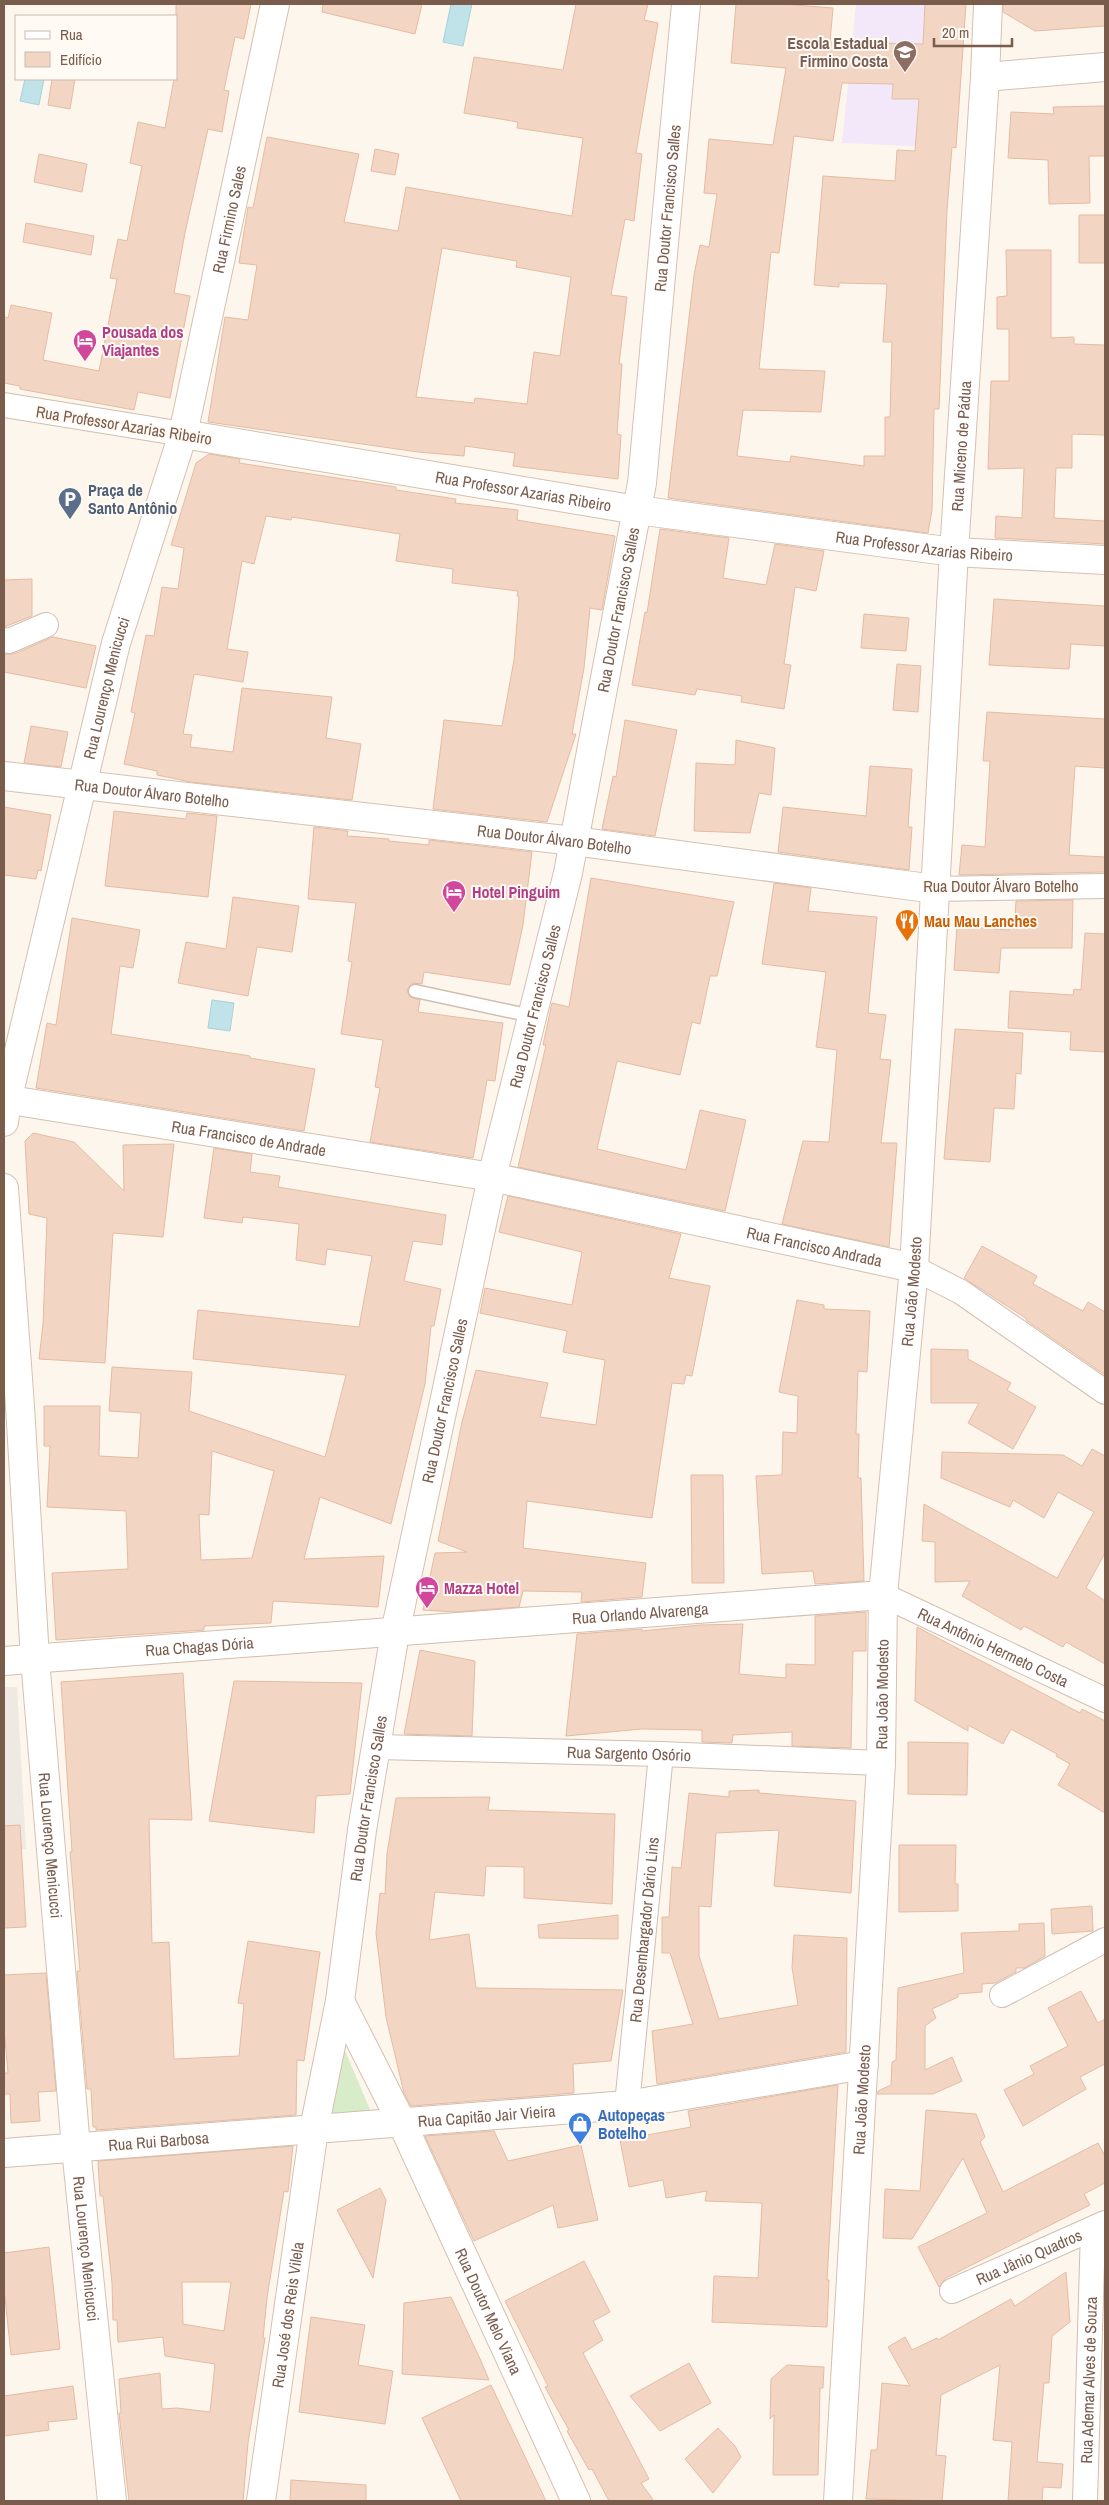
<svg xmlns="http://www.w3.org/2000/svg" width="1109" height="2505" viewBox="0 0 1109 2505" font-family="'Archivo Narrow',sans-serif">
<rect width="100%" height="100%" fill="#fdf6ec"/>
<path fill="#efe9e4" d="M4,1687H17L26,1849L4,1850Z"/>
<path fill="#f3e8fa" d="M856,4H966L956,148L842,143Z"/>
<path fill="#d8ecc9" d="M341,2041L371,2112L330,2120Z"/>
<path fill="#bfe3e8" stroke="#a5d3da" d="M451,4H472L463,46L443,42Z
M25,79H44L39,105L20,101Z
M212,1000L234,1003L230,1031L208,1028Z"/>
<path fill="#f3d5c3" stroke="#e6bba3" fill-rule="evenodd" d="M176,4H251L244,39L235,37L224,90L229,91L222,132L208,129L185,233L174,293L190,296L170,398L138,392L134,410L20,389V386L4,383V317L8,318L11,305L52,313L43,360L99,371L117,279L110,278L118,239L127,241L142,166L130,163L138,122L165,128L174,79H176Z
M323,4H422L415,34L322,12Z
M576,4H648L644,20L658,23L636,153L642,154L634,221L625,219L611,295L627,297L619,364H622L617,434L621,435L618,479L513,466L515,453L465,446L464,456L418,452L208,422L225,317L248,320L257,265L239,263L248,207L253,208L267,137L359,154L344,222L398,231L406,187L572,216L583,138L517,128L518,122L464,113L474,57L563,70ZM442,248L517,261L516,267L571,277L560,356L534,352L527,404L475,398L474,403L416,397Z
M736,4H783L833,8L830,42L923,44L925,4H966L956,148L952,147L947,210L939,409H934L932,510L928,533L668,498L694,275L700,245L709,247L717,194L704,193L709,139L773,145L786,68L731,63ZM842,83L893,84L892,99H919L915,151L897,150L895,181L823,176L814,285L839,287V283L887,284L883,342H892L890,417H885V456H864V466L791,456L790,462L737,456L743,410L821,412L825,371L759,369L771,252L779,253L794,136L833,141Z
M1003,4H1105V26L1035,31L1003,12Z
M52,79H75L70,109L48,105Z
M1105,106V156H1089L1090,203L1049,204L1048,160L1008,158L1011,112L1054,114L1053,107Z
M375,149L399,154L395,175L371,171Z
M39,154L87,164L82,192L34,182Z
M1079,215H1105V263H1079Z
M26,223L94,236L91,255L23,242Z
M1006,250H1051V338L1074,337V344L1105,345V435L1072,434V468H1056L1054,518L1105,521V544L995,538L996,516L1022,518L1024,468L988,469L991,381H1009V329H997V297L1007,296Z
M209,454L240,459L239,463L396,487V490L456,499L455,503L518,510L517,520L615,536L602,610L590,608L584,668L572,734H576L547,822L433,809L444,720L502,726L514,660L519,597L517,596L518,591L452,583L453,569L396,561L400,534L292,517L291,520L266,516L254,564L242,561L227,649L248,652L243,682L194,674L183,734L192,735L190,747L233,752L242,688L332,697L326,738L361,744L352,800L191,782L157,775V771L124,764L135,713L131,712L146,635L154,636L162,587L178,589L184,548L171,545L196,463Z
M660,529L729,538L723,578L766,585L775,544L824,551L816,591L795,587L784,664L791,665L784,709L741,702L742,696L697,689L695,695L632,685L645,612L647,613Z
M32,579V616L4,627V580Z
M994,599L1105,606V646L1071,644L1069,669L989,665Z
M864,614L909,618L906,651L861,648Z
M53,637L96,646L86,688L4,672V654H14Z
M897,664L921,666L918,712L893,710Z
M987,712L1105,719V768L1075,766L1069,855L1105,857V872L959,875L962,845L985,847L990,761H983Z
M625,720L677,730L655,836L602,829L613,776L616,777Z
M31,726L68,732L61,767L24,763Z
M736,740L775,748L771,795L759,793L750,833L694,831L696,763L735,765Z
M870,766L912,769L908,827H912L909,870L778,852L783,807L866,816Z
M4,807L51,815L41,871L38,870L36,879L4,875Z
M114,811L186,819L187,813L217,816L208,897L105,886Z
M314,827L348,831L347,836L389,839V841L429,845V840L532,852L523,925L510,985L424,972L422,984L412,983L407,990L410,997L420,1000L418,1012L503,1023L495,1081L487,1080L473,1158L370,1142L380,1088L375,1087L383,1040L341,1034L352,962L348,961L356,903L308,899Z
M591,878L734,902L717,976H710L700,1024L692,1022L680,1075L617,1061L597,1149L686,1170L700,1110L746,1120L725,1211L518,1167L546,1045H543L552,1003L569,1007Z
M774,883L811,888L808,911L877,917L868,1013L886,1015L880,1059L891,1060L881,1143H897L889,1247L782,1224L803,1141L829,1142L837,1050L816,1047L826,972L762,964Z
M233,897L299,906L292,952L257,947L248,996L178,983L186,942L226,949Z
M1073,900L1072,948H1001L999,973L954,970L957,926L1009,930L1010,928H1014L1016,901Z
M72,918L140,930L133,968L120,966L111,1034L250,1056V1058L315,1069L304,1131L36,1088L47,1023L56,1025Z
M1085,933L1105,934V1052L1070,1050L1071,1032L1008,1028L1010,991L1073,995L1074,989L1081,990Z
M955,1029L1023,1033L1021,1074L1016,1073L1014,1109L994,1108L990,1162L944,1159Z
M33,1133L74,1142L124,1191L123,1145L174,1144L163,1237L113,1233L105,1363L39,1359L43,1324L47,1218L29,1214L25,1141Z
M214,1148L252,1154L250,1172L280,1176L278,1187L446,1215L442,1245L413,1241L404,1281L441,1289L434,1326H431L425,1384L391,1524L320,1497L304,1559L384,1556L378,1607L273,1601L271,1623L204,1626V1630L56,1640L52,1573L128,1569L126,1511L47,1507L50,1446H44V1406H100L99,1456L138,1458L141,1413L109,1411L112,1367L192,1372L189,1411L325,1457L346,1375L193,1359L198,1310L359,1327L372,1256L327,1249L325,1265L296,1260L299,1224L243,1217L242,1223L204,1218ZM212,1451L274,1471L252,1558L201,1560L199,1514L209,1515Z
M508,1196L681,1234L669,1278L710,1286L692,1376L686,1375L684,1384L672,1383L652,1518L527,1501L523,1548L646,1563L642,1597L581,1602L582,1592L523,1591L519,1607L454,1612L423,1610L435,1553L467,1552L438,1541L462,1422L476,1370L548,1383L540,1417L596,1425L605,1360L563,1352L567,1331L480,1313L485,1288L572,1305L582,1252L499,1232Z
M982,1246L1037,1276L1033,1284L1083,1311L1088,1302L1105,1312V1375L1026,1320L1027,1319L964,1278Z
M797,1300L824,1305V1309L870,1311L867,1372L858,1371L856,1434H859L858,1478H861L864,1581L815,1584L813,1571L762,1574L756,1476L782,1475L783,1432L797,1433L798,1396L779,1392Z
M931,1349L968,1350V1359L1011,1383L1007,1390L1036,1407L1013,1449L968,1423L979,1403H931Z
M1092,1449L1105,1456V1553L1086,1588L1105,1601V1664L1066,1642L1063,1647L1024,1626L1021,1630L962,1596L970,1581L935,1582V1542L922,1541L924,1504L1057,1578L1094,1512L1058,1492L1044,1518L1013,1500L1010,1507L941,1478L942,1452L1063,1455L1082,1466Z
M691,1475H723L724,1583H692Z
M866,1612V1651H853L851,1748L792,1746V1732L733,1735L732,1743L702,1742V1730L642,1729L566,1736L577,1634L642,1629V1631L700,1625L743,1624L739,1674L786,1678V1664L815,1665V1616Z
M917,1627L1080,1713L1082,1709L1105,1721V1813L1058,1785L1070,1764L1056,1756L1057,1754L1011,1729L1003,1744L968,1725V1731L915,1701Z
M420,1650L475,1661L472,1736L404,1734Z
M183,1673L192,1820L149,1819L152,1943L169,1942L174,2059L239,2056L244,2004L238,2003L248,1941L320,1952L304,2061L297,2060L296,2115L96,2130V2127H93L91,2089H87L77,1971H80L70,1852H72L61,1682Z
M234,1681L362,1683L350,1794L316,1796L314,1833L209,1821Z
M908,1742L968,1743L967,1795L908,1794Z
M759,1790V1793L856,1801L851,1893L774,1886L779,1830L716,1833L711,1907L699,1906V1956L719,2019L798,2005L792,1967L794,1935L847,1938L846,2052L657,2084L652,2031L693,2024L670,1953H662V1917H669L672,1867L681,1868L689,1793L729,1797V1791Z
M490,1797L488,1810L615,1814L612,1904L524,1898V1867L486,1866L484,1896L435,1892L429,1940L469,1934L476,1988L623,1990L611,2061L573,2064L574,2093L411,2106L404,2093L386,2017L376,1933L380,1893L385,1894L387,1854L396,1798Z
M20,1825L26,1927L4,1928V1826Z
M899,1845H956L955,1884H958V1911L899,1912Z
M1092,1906L1093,1931L1052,1934L1051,1909Z
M618,1915V1939L539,1938L538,1925Z
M1044,1923L1045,1956L1024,1968H1016V1972L995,1983L982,1984V1992L958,1994V1997L932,2009L936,2018L925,2026V2070L952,2057L962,2081L933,2094H877L878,2091L891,2085L892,2062L896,2060L898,1988L964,1973L961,1933L1019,1931V1924Z
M46,1973L56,2091L38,2092L40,2121L11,2123L10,2094H4V2073H8L4,2029V1975Z
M1081,1991L1098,2023L1105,2019V2064L1080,2077L1086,2089L1023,2126L1004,2090L1034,2074L1030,2066L1068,2046L1048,2008Z
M838,2085L827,2280H829L827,2327L712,2322L714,2276L758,2278L762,2203L705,2201L707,2191L666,2198L663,2180L629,2187L620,2140L691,2127L688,2111Z
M926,2110L976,2114L985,2137L980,2142L1003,2192L1098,2143L1105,2156V2183L1084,2194L1090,2205L946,2278L939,2287L918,2247L987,2213L963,2158L912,2239L883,2238L885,2189L920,2191Z
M494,2131L508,2161L581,2145L598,2220L558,2228L553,2205L474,2241L425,2136Z
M293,2146L288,2192L284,2191L267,2298L263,2338H265L248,2443L243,2501H129L119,2413H121L119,2379L160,2373L162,2409L177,2408L210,2412L215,2364L165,2356L163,2337L118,2342L117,2320H113L112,2283L103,2196H100L98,2161ZM182,2282H231L224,2331L183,2324Z
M380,2188L386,2200L373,2278L337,2210Z
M49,2247L60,2349L11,2355L4,2288V2253Z
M584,2261L610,2312L593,2321L603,2340L583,2353L649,2479L641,2483L654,2501H609L592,2469L589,2470L567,2431L569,2430L545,2387L548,2386L505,2301Z
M1066,2272L1070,2322L1052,2336L1049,2383H1044L1037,2462L1063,2464L1061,2488L1043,2487L1042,2501H1008L1012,2442L993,2440L1000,2365L941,2395L936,2455L946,2456L942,2501L866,2499L871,2450H877L882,2383L910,2386L888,2347L905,2337L912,2350L937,2338L938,2340L1011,2299L1015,2306Z
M451,2297L481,2361L489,2380L402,2374L404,2303Z
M311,2317L365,2325L358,2365L393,2371L385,2424L299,2412Z
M689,2363L711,2403L660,2431L630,2396Z
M787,2365L824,2367L823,2388H820L818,2475H773L774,2415L770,2419L771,2379Z
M491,2385L546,2501H461L422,2418Z
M73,2386L77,2419L48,2422L49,2430L4,2436V2396Z
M718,2428L735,2446L741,2457L713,2493L685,2459Z
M291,2480L366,2485V2501H290Z"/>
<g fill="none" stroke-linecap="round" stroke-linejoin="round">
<g stroke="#d1beb0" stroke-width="15">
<path id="service" d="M415,991L532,1016"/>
</g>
<g stroke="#d1beb0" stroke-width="26">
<g id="minor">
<path d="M4,405L183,434"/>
<path d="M4,640L9,641L46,625"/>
<path d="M935,889L1105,886"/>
<path d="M914,1268L961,1292L1105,1392"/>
<path id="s1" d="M883,1595L1105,1700"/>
<path id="s2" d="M377,1747L661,1754L881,1763"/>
<path d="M1002,1995L1105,1940"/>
<path id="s3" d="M627,2105L661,1754"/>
<path id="s4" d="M952,2291L1105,2223"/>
<path id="s5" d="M1085,2501L1093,2229"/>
</g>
</g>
<g stroke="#d1beb0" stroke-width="30">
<g id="tertiary">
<path id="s6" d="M4,1661L883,1595"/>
<path id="s7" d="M4,2153L627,2105L864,2065"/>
</g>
</g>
<g stroke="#d6c0b0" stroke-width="30">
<g id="secondary">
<path d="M985,77L1105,67"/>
<path id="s8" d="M183,434L637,510L954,552L1105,560"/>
<path id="s9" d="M4,776L574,841L935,889"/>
<path id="s10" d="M4,1099L492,1177L914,1268"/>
<path id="s11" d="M4,1122L7,1101L116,643L183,434L275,4"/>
<path id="s12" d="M4,1188L20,1406L35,1659L76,2148L112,2501"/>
<path id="s13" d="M340,2001L401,2121L576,2501"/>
<path id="s14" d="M261,2501L314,2129L340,2001L362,1830L395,1633L492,1177L568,873L642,483L686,4"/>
<path id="s15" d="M838,2501L881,1763L883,1595L914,1268L954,552L985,77L988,4"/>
</g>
</g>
<use href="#service" stroke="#fff" stroke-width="12"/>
<use href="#minor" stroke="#fff" stroke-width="24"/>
<use href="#tertiary" stroke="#fff" stroke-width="28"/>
<use href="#secondary" stroke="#fff" stroke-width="28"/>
</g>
<defs>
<g id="school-pin" transform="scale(1.25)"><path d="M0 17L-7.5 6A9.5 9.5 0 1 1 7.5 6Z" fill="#8d6e63" stroke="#fffaf3"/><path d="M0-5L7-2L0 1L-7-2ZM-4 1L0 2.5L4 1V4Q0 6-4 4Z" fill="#fff"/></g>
<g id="hotel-pin" transform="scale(1.25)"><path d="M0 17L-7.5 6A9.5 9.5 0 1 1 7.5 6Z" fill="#d1479c" stroke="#fffaf3"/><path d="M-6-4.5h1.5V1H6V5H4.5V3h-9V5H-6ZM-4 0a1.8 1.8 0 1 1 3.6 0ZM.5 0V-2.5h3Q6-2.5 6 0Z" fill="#fff"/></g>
<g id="parking-pin" transform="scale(1.25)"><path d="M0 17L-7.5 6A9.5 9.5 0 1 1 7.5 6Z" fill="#5c6f8a" stroke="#fffaf3"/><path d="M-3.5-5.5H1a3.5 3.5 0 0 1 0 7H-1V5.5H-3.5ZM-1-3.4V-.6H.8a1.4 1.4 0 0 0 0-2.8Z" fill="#fff"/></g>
<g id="restaurant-pin" transform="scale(1.25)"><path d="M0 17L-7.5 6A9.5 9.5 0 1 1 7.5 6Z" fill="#e8710a" stroke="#fffaf3"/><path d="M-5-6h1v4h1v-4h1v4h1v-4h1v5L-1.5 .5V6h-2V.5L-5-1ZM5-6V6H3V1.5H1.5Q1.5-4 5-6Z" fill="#fff"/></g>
<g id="shop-pin" transform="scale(1.25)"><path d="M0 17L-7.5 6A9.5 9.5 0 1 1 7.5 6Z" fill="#3f7fe0" stroke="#fffaf3"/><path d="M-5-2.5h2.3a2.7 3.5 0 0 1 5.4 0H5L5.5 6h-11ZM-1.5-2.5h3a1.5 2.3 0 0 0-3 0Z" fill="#fff"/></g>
</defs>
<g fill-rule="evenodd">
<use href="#school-pin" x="905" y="52"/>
<use href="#hotel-pin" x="85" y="341"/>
<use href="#parking-pin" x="70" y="499"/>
<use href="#hotel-pin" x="454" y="892"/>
<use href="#restaurant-pin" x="907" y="921"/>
<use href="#hotel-pin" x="427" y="1588"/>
<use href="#shop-pin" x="580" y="2124"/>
</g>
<g text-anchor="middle" stroke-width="4" stroke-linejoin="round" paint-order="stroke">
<g font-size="16" font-weight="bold" fill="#785e54" stroke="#fffaf3" text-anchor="end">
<text x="888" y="49">Escola Estadual<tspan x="888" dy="18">Firmino Costa</tspan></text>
</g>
<g font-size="16" fill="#7a5c4d" stroke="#fffaf3">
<text dy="6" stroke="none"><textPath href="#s14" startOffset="2331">Rua Doutor Francisco Salles</textPath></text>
<text dy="6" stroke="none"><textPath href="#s11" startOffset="931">Rua Firmino Sales</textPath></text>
<text transform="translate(124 425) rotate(9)" y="6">Rua Professor Azarias Ribeiro</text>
<text dy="6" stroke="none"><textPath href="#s15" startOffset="2059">Rua Miceno de Pádua</textPath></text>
<text dy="6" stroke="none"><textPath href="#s8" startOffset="345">Rua Professor Azarias Ribeiro</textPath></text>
<text dy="6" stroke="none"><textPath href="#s8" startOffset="750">Rua Professor Azarias Ribeiro</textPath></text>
<text dy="6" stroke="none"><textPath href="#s14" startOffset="1926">Rua Doutor Francisco Salles</textPath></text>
<text dy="6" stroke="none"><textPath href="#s11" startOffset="446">Rua Lourenço Menicucci</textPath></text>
<text dy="6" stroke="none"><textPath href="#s9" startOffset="149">Rua Doutor Álvaro Botelho</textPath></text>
<text dy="6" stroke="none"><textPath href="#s9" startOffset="554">Rua Doutor Álvaro Botelho</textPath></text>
<text x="1001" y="892">Rua Doutor Álvaro Botelho</text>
<text dy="6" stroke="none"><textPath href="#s14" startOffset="1521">Rua Doutor Francisco Salles</textPath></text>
<text dy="6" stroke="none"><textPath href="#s10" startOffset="248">Rua Francisco de Andrade</textPath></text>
<text dy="6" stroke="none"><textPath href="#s10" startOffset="824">Rua Francisco Andrada</textPath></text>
<text dy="6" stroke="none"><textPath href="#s15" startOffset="1212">Rua João Modesto</textPath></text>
<text dy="6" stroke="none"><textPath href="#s14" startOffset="1116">Rua Doutor Francisco Salles</textPath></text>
<text dy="6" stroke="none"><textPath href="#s6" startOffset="638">Rua Orlando Alvarenga</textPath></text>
<text dy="6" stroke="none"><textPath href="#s6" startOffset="196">Rua Chagas Dória</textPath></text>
<text dy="6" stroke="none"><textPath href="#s1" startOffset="122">Rua Antônio Hermeto Costa</textPath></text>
<text dy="6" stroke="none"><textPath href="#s15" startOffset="808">Rua João Modesto</textPath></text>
<text dy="6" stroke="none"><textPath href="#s2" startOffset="252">Rua Sargento Osório</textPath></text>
<text dy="6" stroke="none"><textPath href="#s14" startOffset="711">Rua Doutor Francisco Salles</textPath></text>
<text dy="6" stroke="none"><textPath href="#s12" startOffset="659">Rua Lourenço Menicucci</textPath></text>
<text dy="6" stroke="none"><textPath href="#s3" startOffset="176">Rua Desembargador Dário Lins</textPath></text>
<text dy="6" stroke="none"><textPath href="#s15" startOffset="402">Rua João Modesto</textPath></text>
<text dy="6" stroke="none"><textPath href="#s7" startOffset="484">Rua Capitão Jair Vieira</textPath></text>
<text dy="6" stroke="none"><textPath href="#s7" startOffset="155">Rua Rui Barbosa</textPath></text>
<text dy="6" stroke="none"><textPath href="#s12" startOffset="1064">Rua Lourenço Menicucci</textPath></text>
<text dy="6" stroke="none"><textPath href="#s4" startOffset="84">Rua Jânio Quadros</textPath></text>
<text dy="6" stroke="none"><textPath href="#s13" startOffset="344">Rua Doutor Melo Viana</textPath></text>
<text dy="6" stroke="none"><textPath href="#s14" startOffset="188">Rua José dos Reis Vilela</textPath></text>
<text dy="6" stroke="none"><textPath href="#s5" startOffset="121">Rua Ademar Alves de Souza</textPath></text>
</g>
<g font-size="16" font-weight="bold" fill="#b23c85" stroke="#fffaf3" text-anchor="start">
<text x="102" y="338">Pousada dos<tspan x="102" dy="18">Viajantes</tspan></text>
<text x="472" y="898">Hotel Pinguim</text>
<text x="444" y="1594">Mazza Hotel</text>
</g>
<g font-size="16" font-weight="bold" fill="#4e5e75" stroke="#fffaf3" text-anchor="start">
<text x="88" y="496">Praça de<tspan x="88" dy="18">Santo Antônio</tspan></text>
</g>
<g font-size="16" font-weight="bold" fill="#c56008" stroke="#fffaf3" text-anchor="start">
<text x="924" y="927">Mau Mau Lanches</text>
</g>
<g font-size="16" font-weight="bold" fill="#366cbe" stroke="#fffaf3" text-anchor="start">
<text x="598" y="2121">Autopeças<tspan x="598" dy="18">Botelho</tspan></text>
</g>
</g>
<rect width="1109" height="2505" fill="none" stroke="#7a5c4d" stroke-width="10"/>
<rect x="15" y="15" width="162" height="65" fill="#fffaf3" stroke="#cabbb1"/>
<rect x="25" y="31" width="25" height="8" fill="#ffffff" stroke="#cabbb1"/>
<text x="60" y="40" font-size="15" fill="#7a5c4d">Rua</text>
<rect x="25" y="52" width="25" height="15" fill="#f3d5c3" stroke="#cabbb1"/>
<text x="60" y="65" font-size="15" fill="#7a5c4d">Edifício</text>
<path d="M934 38v8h78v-8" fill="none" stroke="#7a5c4d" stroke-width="2.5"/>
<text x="942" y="38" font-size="15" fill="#7a5c4d" stroke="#fffaf3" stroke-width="4" paint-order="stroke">20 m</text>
</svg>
